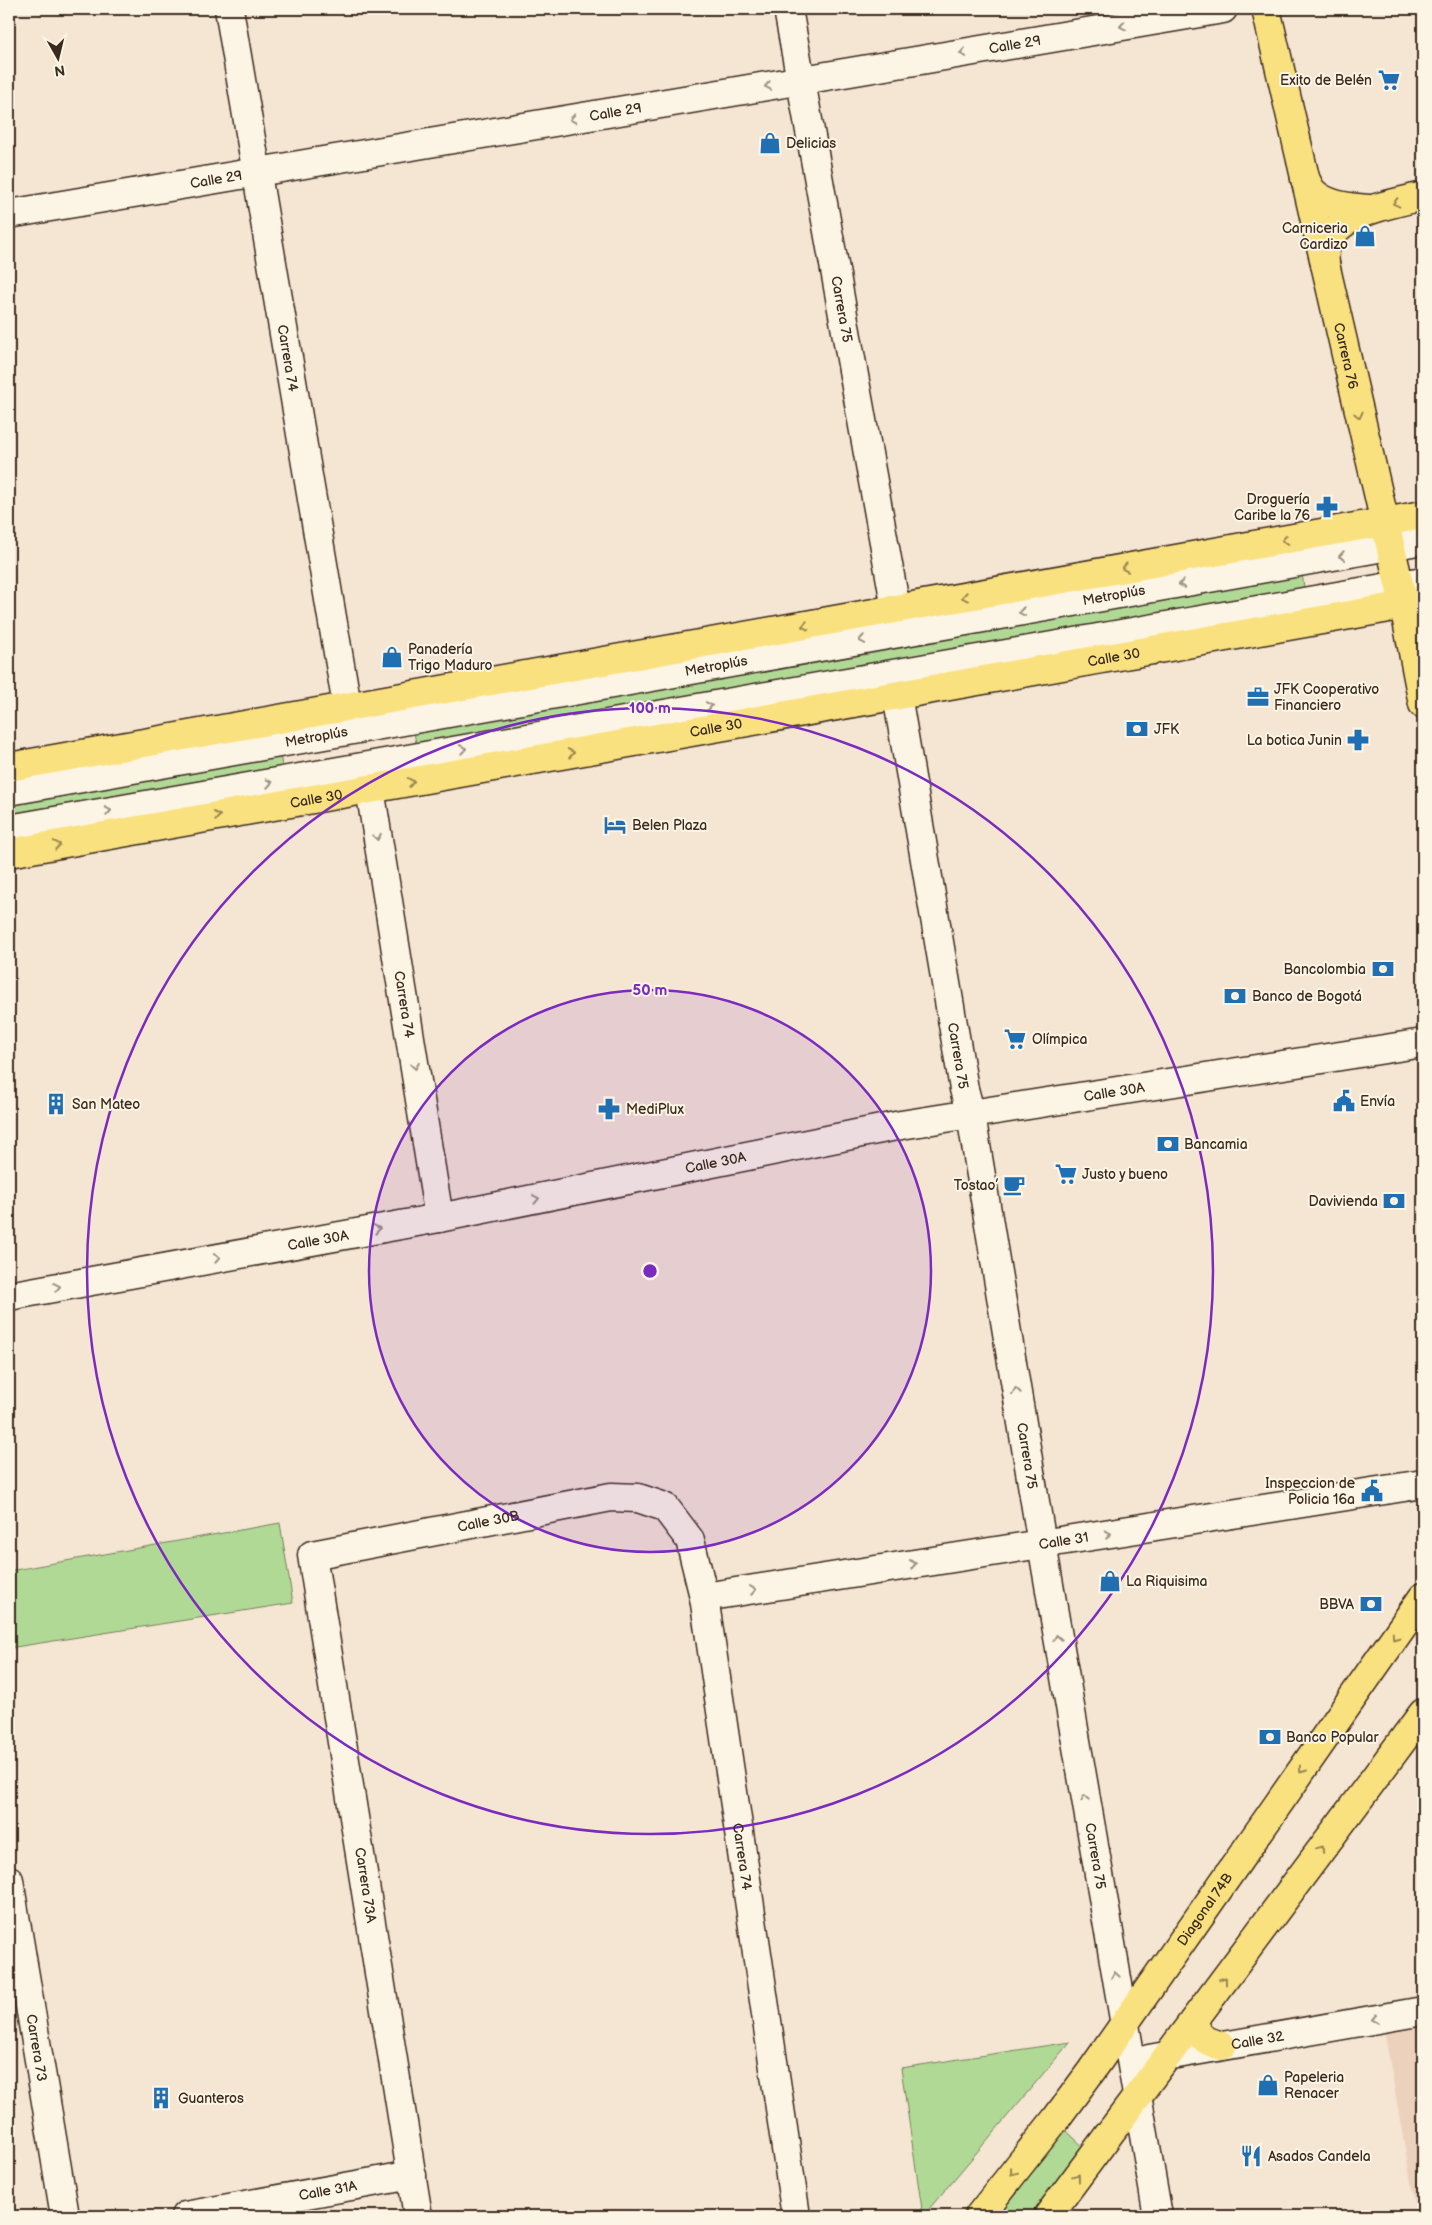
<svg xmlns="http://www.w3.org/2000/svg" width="1432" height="2225" viewBox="0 0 1432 2225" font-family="'Balsamiq Sans',sans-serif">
<rect width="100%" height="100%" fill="#f5e5d3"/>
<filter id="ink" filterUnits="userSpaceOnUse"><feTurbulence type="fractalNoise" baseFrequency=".02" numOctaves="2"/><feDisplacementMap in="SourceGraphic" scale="10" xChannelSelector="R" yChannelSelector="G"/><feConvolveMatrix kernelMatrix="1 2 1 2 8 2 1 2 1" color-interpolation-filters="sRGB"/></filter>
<g filter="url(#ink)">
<path fill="#ecd2bd" d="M1423,2011V2216H1417L1382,2018Z"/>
<path fill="#b1d996" stroke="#76825a" d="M1302,574L1305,593L417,749L414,732Z
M280,755L283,770L9,818V803Z
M280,1523L293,1603L9,1648V1571Z
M1070,2042L923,2216L901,2068Z
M1055,2120L1093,2156L1048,2216H979Z"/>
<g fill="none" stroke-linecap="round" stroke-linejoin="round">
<g stroke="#3b2a1e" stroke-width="31">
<g id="minor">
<path id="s1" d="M229,9L347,706"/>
<path id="s2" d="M788,9L896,609"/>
<path id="s3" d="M9,214L1223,9"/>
<path id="s4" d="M897,695L964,1089L971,1115L1042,1544L1158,2216"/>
<path id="s5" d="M370,789L439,1218"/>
<path id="s6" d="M9,791L1423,540"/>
<path d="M9,829L1423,581"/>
<path id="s7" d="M9,1296L439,1218L901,1125L1423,1043"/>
<path id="s8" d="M704,1597L1423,1484"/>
<path id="s9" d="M9,1880L65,2216"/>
<path id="s10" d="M1149,2059L1423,2011"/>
<path id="s11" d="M185,2216L412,2175"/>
<path id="s12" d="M418,2216L312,1555L611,1497L638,1498L665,1507L690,1540L704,1597L796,2216"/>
</g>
</g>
<g stroke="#3b2a1e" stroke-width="31">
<g id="major">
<path id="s13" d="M1266,9L1404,605L1423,704"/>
<path d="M1305,179C1308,183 1310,190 1314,193C1327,206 1351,208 1369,209"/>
<path d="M1325,264C1318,214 1389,205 1423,196"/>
<path d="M9,767L1423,515"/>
<path id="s14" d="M9,853L1423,602"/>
<path d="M1196,2019C1196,2038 1205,2041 1222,2046"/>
<path id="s15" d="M979,2216L1055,2120L1092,2070L1423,1597"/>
<path d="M1048,2216L1423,1713"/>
</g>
</g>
<use href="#minor" stroke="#fcf5e5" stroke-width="28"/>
<use href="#major" stroke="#fae180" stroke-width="28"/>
</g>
<defs><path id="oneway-chevron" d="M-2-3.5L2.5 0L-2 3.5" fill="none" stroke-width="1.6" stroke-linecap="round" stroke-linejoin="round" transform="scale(1.25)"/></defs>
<g stroke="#9c9082">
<use href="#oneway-chevron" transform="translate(1123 26) rotate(170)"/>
<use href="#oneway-chevron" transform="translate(963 53) rotate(170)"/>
<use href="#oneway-chevron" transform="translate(768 86) rotate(170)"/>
<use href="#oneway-chevron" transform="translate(573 119) rotate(170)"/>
<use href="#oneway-chevron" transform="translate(1342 556) rotate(170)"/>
<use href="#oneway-chevron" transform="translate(1182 584) rotate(170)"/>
<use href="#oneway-chevron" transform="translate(1022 612) rotate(170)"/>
<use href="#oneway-chevron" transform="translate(862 640) rotate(170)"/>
<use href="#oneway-chevron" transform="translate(709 706) rotate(-10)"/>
<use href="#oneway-chevron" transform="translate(463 749) rotate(-10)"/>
<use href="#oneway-chevron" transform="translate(269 783) rotate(-10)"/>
<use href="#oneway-chevron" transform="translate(108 811) rotate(-10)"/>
<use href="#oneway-chevron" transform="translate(377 837) rotate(81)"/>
<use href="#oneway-chevron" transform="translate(415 1066) rotate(81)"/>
<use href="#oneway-chevron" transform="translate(536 1199) rotate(-11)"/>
<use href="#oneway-chevron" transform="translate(377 1229) rotate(-10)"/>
<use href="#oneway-chevron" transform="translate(217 1258) rotate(-10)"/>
<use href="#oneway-chevron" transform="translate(57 1287) rotate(-10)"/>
<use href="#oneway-chevron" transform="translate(1016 1391) rotate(-99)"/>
<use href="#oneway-chevron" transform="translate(1108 1534) rotate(-9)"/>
<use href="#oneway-chevron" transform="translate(913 1564) rotate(-9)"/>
<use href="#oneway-chevron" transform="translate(753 1590) rotate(-9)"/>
<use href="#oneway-chevron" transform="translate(1057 1638) rotate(-100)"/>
<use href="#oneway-chevron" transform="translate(1085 1798) rotate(-100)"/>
<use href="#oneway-chevron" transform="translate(1115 1975) rotate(-100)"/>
<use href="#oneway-chevron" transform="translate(1375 2019) rotate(170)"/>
</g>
<g stroke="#9a864f">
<use href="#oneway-chevron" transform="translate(1396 203) rotate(167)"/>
<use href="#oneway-chevron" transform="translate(1359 415) rotate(77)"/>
<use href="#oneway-chevron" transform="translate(1285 540) rotate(170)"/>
<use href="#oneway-chevron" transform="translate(1125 568) rotate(170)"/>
<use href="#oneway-chevron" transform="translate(965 597) rotate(170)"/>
<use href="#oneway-chevron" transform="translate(805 626) rotate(170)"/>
<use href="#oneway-chevron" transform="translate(571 753) rotate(-10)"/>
<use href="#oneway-chevron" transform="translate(411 782) rotate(-10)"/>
<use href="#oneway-chevron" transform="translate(217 816) rotate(-10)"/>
<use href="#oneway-chevron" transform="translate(57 845) rotate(-10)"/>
<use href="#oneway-chevron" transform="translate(1395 1637) rotate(125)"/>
<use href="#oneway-chevron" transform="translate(1302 1770) rotate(125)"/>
<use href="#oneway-chevron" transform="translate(1321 1849) rotate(-53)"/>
<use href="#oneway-chevron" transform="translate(1224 1980) rotate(-54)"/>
<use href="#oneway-chevron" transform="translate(1013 2172) rotate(128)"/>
<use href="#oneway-chevron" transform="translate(1077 2177) rotate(-53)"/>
</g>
</g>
<circle cx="650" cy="1271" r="281" fill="#7b2cbf" fill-opacity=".12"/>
<g fill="none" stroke="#7b2cbf" stroke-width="2.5">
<circle cx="650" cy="1271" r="281"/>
<circle cx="650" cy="1271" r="563"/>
</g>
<defs>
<g id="supermarket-bare" transform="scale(1.725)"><path d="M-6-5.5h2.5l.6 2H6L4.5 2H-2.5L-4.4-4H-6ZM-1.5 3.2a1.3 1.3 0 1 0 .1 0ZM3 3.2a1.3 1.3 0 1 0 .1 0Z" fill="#1f6fb2" stroke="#fcf5e5" stroke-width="2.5" paint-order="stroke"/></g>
<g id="shop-bare" transform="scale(1.725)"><path d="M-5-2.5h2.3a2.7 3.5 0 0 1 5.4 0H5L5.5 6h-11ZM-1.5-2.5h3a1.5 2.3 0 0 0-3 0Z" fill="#1f6fb2" stroke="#fcf5e5" stroke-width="2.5" paint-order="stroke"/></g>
<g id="pharmacy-bare" transform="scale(1.725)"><path d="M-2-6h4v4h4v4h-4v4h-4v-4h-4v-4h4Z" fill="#1f6fb2" stroke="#fcf5e5" stroke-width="2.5" paint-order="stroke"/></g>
<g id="office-bare" transform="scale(1.725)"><path d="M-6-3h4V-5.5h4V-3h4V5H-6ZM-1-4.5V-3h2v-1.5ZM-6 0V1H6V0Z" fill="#1f6fb2" stroke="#fcf5e5" stroke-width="2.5" paint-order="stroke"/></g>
<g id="bank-bare" transform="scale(1.725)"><path d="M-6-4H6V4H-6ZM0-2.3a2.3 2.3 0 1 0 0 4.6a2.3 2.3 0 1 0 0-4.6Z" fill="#1f6fb2" stroke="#fcf5e5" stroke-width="2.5" paint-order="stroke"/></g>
<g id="hotel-bare" transform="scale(1.725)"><path d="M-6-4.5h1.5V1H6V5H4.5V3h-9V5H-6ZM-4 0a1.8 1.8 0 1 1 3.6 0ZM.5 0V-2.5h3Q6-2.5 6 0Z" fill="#1f6fb2" stroke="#fcf5e5" stroke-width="2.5" paint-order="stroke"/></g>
<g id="civic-bare" transform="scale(1.725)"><path d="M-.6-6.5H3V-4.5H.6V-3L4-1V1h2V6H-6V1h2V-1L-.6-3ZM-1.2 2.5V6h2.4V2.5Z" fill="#1f6fb2" stroke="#fcf5e5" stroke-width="2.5" paint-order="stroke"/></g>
<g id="building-bare" transform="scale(1.725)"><path d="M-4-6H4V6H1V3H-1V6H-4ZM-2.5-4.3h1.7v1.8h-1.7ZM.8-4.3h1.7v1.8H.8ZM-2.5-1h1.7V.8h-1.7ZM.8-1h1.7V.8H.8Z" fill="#1f6fb2" stroke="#fcf5e5" stroke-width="2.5" paint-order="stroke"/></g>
<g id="cafe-bare" transform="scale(1.725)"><path d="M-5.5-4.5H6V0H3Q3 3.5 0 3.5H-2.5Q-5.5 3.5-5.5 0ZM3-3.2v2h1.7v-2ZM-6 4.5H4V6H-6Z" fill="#1f6fb2" stroke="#fcf5e5" stroke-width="2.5" paint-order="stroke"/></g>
<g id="restaurant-bare" transform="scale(1.725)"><path d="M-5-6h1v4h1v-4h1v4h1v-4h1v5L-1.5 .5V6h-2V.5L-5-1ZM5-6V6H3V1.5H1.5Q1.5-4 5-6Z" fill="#1f6fb2" stroke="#fcf5e5" stroke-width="2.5" paint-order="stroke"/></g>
</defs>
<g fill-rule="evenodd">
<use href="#supermarket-bare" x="1389" y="80"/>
<use href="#shop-bare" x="770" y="143"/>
<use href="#shop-bare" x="1365" y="236"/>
<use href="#pharmacy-bare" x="1327" y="507"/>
<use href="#shop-bare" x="392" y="657"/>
<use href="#office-bare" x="1258" y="697"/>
<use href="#bank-bare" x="1137" y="729"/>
<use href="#pharmacy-bare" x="1358" y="740"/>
<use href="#hotel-bare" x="615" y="825"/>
<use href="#bank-bare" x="1383" y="969"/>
<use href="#bank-bare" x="1235" y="996"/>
<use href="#supermarket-bare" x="1015" y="1039"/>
<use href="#civic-bare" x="1344" y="1101"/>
<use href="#building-bare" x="56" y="1104"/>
<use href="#pharmacy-bare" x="609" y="1109"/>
<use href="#bank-bare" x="1168" y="1144"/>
<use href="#supermarket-bare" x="1066" y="1174"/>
<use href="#cafe-bare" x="1014" y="1185"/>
<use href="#bank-bare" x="1394" y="1201"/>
<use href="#civic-bare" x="1372" y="1491"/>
<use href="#shop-bare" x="1110" y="1581"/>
<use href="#bank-bare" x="1371" y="1604"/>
<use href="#bank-bare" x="1270" y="1737"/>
<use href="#shop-bare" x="1268" y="2085"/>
<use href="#building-bare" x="161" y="2098"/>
<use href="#restaurant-bare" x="1251" y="2156"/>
</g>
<g text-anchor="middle" stroke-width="4" stroke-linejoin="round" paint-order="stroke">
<g font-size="14" fill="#3b2a1e" stroke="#fcf5e5">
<text dy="5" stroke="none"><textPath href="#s3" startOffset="1020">Calle 29</textPath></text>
<text dy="5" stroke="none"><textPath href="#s3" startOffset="615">Calle 29</textPath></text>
<text dy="5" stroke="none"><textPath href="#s3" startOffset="210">Calle 29</textPath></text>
<text dy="5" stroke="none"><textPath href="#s2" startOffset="305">Carrera 75</textPath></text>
<text dy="5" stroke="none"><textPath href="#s13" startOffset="356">Carrera 76</textPath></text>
<text dy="5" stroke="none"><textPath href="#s1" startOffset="354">Carrera 74</textPath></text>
<text dy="5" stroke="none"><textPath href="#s6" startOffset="1122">Metroplús</textPath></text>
<text dy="5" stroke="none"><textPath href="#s14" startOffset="1122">Calle 30</textPath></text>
<text dy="5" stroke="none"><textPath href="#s6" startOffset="718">Metroplús</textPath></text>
<text dy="5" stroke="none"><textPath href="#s14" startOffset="718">Calle 30</textPath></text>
<text dy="5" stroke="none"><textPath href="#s6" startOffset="312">Metroplús</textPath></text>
<text dy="5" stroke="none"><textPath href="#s14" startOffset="312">Calle 30</textPath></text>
<text dy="5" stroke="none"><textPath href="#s5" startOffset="218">Carrera 74</textPath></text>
<text dy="5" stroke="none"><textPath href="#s4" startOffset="366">Carrera 75</textPath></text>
<text dy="5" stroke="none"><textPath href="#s7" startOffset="1124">Calle 30A</textPath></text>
<text dy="5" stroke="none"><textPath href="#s7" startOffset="719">Calle 30A</textPath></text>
<text dy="5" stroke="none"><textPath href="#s7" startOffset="314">Calle 30A</textPath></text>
<text dy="5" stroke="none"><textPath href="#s4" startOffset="772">Carrera 75</textPath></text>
<text dy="5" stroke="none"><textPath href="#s12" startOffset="849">Calle 30B</textPath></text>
<text dy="5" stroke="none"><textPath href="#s8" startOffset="364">Calle 31</textPath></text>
<text dy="5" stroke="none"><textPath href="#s4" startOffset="1178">Carrera 75</textPath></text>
<text dy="5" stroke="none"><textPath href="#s12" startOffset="1392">Carrera 74</textPath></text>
<text transform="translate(366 1885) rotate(81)" y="5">Carrera 73A</text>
<text dy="5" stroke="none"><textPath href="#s15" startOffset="381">Diagonal 74B</textPath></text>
<text dy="5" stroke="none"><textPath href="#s10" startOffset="110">Calle 32</textPath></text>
<text dy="5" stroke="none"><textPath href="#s9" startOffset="170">Carrera 73</textPath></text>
<text dy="5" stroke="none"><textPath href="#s11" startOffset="145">Calle 31A</textPath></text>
</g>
<g font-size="14" fill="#3b2a1e" stroke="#fcf5e5" text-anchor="start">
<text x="1372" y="85" text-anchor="end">Exito de Belén</text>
<text x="786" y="148">Delicias</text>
<text x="1348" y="233" text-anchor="end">Carniceria<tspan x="1348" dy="16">Cardizo</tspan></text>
<text x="1310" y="504" text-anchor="end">Droguería<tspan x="1310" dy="16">Caribe la 76</tspan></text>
<text x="408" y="654">Panadería<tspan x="408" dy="16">Trigo Maduro</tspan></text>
<text x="1274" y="694">JFK Cooperativo<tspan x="1274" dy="16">Financiero</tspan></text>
<text x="1154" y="734">JFK</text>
<text x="1342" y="745" text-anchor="end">La botica Junin</text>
<text x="632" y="830">Belen Plaza</text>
<text x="1366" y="974" text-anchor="end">Bancolombia</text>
<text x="1252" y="1001">Banco de Bogotá</text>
<text x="1032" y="1044">Olímpica</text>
<text x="1360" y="1106">Envía</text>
<text x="72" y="1109">San Mateo</text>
<text x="626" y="1114">MediPlux</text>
<text x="1184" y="1149">Bancamia</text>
<text x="1082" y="1179">Justo y bueno</text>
<text x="998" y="1190" text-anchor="end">Tostao’</text>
<text x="1378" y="1206" text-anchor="end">Davivienda</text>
<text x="1355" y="1488" text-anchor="end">Inspeccion de<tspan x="1355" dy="16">Policia 16a</tspan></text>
<text x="1126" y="1586">La Riquisima</text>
<text x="1354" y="1609" text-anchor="end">BBVA</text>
<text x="1286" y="1742">Banco Popular</text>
<text x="1284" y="2082">Papeleria<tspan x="1284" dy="16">Renacer</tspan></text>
<text x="178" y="2103">Guanteros</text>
<text x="1268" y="2161">Asados Candela</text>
</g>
</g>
<circle cx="650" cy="1271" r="8" fill="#7b2cbf" stroke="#fcf5e5" stroke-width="2.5"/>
<g font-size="15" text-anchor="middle" font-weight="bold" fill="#7b2cbf" stroke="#fcf5e5" stroke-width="4" stroke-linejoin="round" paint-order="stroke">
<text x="650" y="713">100 m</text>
<text x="650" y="995">50 m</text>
</g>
<rect width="1432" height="2225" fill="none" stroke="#fcf5e5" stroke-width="30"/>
<rect x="15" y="15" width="1402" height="2195" fill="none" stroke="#3b2a1e" stroke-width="2" filter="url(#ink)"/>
<g transform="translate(58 58) rotate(172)" stroke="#fcf5e5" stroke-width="4" paint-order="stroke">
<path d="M0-4L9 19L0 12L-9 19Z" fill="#3b2a1e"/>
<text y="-8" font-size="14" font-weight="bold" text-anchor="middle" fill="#3b2a1e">N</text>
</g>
</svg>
